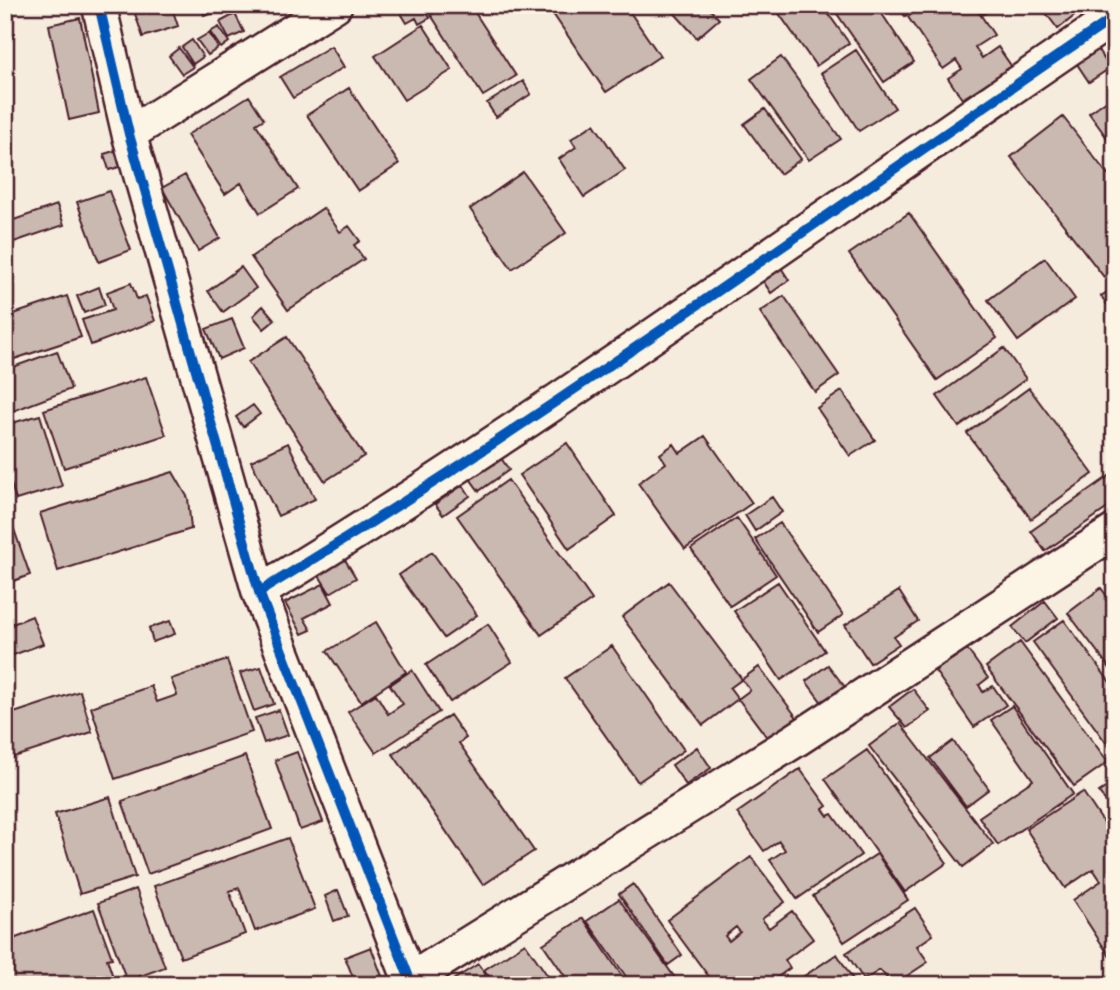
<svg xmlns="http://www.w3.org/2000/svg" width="1120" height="990" viewBox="0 0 1120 990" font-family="Pangolin,sans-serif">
<rect width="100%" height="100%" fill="#f5ecde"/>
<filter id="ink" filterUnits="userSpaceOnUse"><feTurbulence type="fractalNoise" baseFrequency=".0143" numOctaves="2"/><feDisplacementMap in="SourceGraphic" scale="14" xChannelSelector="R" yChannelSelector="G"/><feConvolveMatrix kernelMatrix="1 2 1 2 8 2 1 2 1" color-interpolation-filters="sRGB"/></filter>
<g filter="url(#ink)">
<path fill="#cab9b1" stroke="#4a1f2b" stroke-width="2" fill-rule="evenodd" d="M132,5H171L178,26L143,37Z
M201,5H233L204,15Z
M206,5H231L232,8L208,15Z
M396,5H422L430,18L419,24L416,18L407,23Z
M446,5H470L516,76L483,96L431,15Z
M547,5H625L660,56L606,92Z
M673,5H706L719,19L697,38L670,8Z
M773,5H822L849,43L816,66Z
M831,5H876L914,62L884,82Z
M897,5H920L905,16Z
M925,5H974L994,35L975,47L982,58L998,47L1012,67L962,99L948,78L962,69L956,60L943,69L908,17Z
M977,5H995L996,7L982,15Z
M1046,5H1072L1078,13L1058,29L1042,8Z
M235,14L244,32L229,39L220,22Z
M80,18L99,113L69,120L49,25Z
M423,25L452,70L404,100L375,56Z
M219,27L229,42L221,48L210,32Z
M209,33L218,48L208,55L197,40Z
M192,40L203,57L193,64L182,47Z
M1094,44L1110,68L1089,82L1073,58Z
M331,46L344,67L293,98L280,77Z
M179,48L193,67L182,74L169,56Z
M856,50L895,108L859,131L821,73Z
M781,57L841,139L809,160L751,79Z
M523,81L531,94L496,117L487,103Z
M349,88L399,164L358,191L307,115Z
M249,96L264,119L256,124L298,189L260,213L241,183L225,194L187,135Z
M1111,97L1115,102V149L1089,113Z
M765,109L801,159L780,174L744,124Z
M1063,117L1115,184V268L1104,277L1011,157Z
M594,124L625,170L584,197L559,159L576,147L571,139Z
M121,149L126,165L109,170L104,154Z
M523,172L566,233L512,269L470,209Z
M185,175L220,238L198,251L162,188Z
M109,191L131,250L99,262L77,202Z
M57,205L64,225L5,245V223Z
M323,208L340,232L349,226L360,241L354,245L364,259L288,310L251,257Z
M909,213L997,338L937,380L849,254Z
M1045,258L1075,299L1018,341L988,300Z
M778,263L789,280L771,293L759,275Z
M241,267L256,288L223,312L208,291Z
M131,283L137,299L146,296L155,321L91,345L82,320L113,310L107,292Z
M99,287L105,305L84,313L77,296Z
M1115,287V315L1101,296Z
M67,296L81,337L5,362V317Z
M784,296L839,375L815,392L760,312Z
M263,306L275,320L264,329L253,316Z
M232,319L244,348L219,359L206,329Z
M287,337L364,456L325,481L248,362Z
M1004,348L1026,379L959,427L937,396Z
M57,351L71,389L5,414V370Z
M146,377L166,435L64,468L44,410Z
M1029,388L1093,474L1031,519L967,433Z
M842,391L875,440L850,456L817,408Z
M253,405L260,414L243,427L236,417Z
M40,415L62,486L16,500L5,465V425Z
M705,436L752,503L685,549L638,483L666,463L660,454L674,444L680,453Z
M288,443L315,499L278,516L251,461Z
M567,443L616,516L569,549L519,475Z
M497,452L509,470L479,491L466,473Z
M173,472L188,498L191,529L58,571L40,513Z
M1115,472V503L1045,551L1031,531Z
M508,480L592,600L541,635L457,516Z
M463,485L470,496L443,515L435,504Z
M772,497L782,512L755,531L745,515Z
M10,518L30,575L5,584V520Z
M737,518L776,575L730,606L691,549Z
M780,523L843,615L818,632L755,539Z
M432,552L477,615L444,638L399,575Z
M344,558L356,578L330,593L318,574Z
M669,582L750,690L703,725L622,617Z
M778,582L825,651L781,680L734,611Z
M323,584L333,603L304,618L311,630L302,634L285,603Z
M1101,588L1115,607V675L1068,613Z
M899,591L918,621L894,637L899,644L870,663L845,625Z
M1045,601L1058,618L1025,643L1012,627Z
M32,616L43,644L5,658V627Z
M1064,620L1115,689V755L1033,642Z
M170,621L175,634L153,642L149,628Z
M376,622L406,672L361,702L327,651Z
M488,624L512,662L450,702L426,665Z
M1020,642L1108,762L1074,786L986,667Z
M612,646L684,750L638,782L565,678Z
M967,649L988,678L979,685L983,692L993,686L1006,705L974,727L935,671Z
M227,660L252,732L115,779L91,707L151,686L157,702L177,695L171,679Z
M828,665L848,691L826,708L806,681Z
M261,667L274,704L254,711L240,673Z
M759,667L804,727L775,748L730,688Z
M412,670L439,712L376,753L348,712L376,694L388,714L403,704L390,685Z
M913,689L930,711L907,728L889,707Z
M80,691L92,732L5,760V716Z
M1012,706L1073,794L998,845L979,817L1033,780L991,720Z
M279,710L288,735L264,743L255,718Z
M450,715L466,738L459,743L534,851L483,885L393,754Z
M900,723L993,844L963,867L869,746Z
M953,741L989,789L966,806L930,758Z
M697,747L711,768L686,785L672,765Z
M867,750L947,863L905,892L825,779Z
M297,752L323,822L300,830L275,760Z
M245,756L272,829L148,874L122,801Z
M800,769L827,806L823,809L828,816L832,814L861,855L797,899L770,860L785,850L779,841L764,851L737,813Z
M1115,782V815L1099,792Z
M1083,792L1115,840L1114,963L1073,900L1101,881L1093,869L1065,888L1026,829Z
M110,797L135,877L80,894L55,814Z
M288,838L315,909L255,931L239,888L229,891L245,934L181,958L154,886Z
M877,854L908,900L844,942L813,896Z
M751,857L785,902L762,919L769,928L792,911L813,939L785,960L790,968L767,985H756L752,979L744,985H715L667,920ZM736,927L740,932L729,941L725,936Z
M633,884L682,955L668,965L619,894Z
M136,889L165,967L127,981L98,903Z
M338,890L348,916L334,921L325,896Z
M619,899L680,985H632L587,921Z
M915,908L933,935L917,946L928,962L893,985L880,970L864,980L846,953Z
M94,909L112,958L107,959L113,977L93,985H5V942Z
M583,918L628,985H571L543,944Z
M525,943L554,985H476L489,976L484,970Z
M371,947L383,979L369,985H356L345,957Z
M837,954L852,978L842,985H791Z
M478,964L486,975L471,985H456L453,980Z"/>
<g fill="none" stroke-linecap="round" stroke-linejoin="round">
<g stroke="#4a1f2b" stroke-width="38">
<path id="street" d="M99,5L129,134L259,592L412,985
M129,134L335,5
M259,592C553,414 830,210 1115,17
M410,980L794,741L1115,531"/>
</g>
<use href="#street" stroke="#fcf5e5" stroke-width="33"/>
<g stroke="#fcf5e5" stroke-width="15">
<path id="cycleway" d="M99,5L129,134L259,592L412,985
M259,592C553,414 830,210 1115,17"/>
</g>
<use href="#cycleway" stroke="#0057b8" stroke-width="10"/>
</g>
</g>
<rect width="1120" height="990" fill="none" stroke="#fcf5e5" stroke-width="28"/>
<rect x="14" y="14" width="1092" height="962" fill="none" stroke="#4a1f2b" stroke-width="2.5" filter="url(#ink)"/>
</svg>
